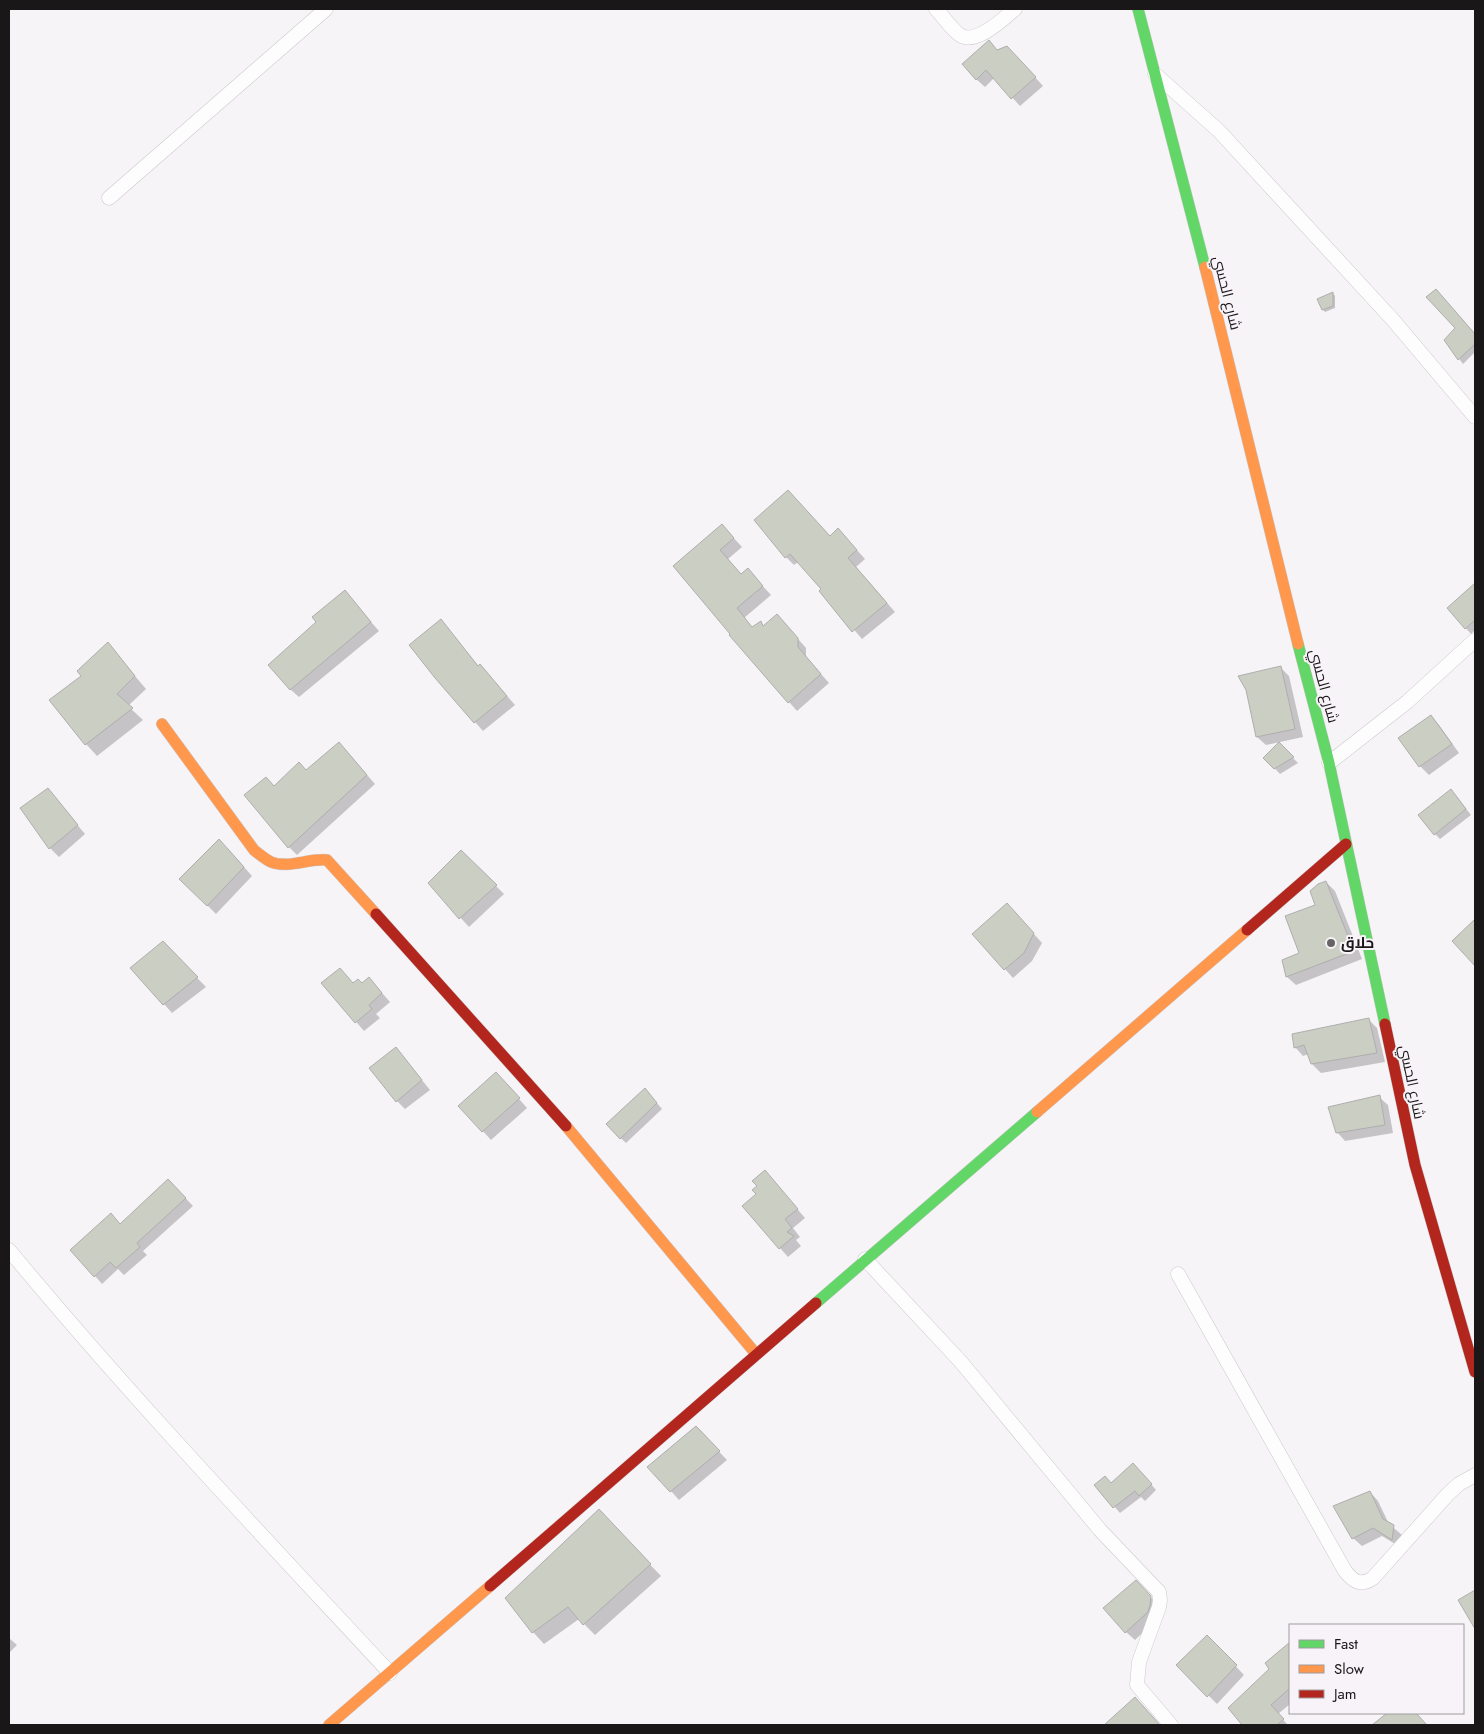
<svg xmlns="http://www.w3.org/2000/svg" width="1484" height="1734" viewBox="0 0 1484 1734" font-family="Jost,Cairo,sans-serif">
<rect width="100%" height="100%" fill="#f7f4f7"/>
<path fill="#0003" d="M998,51L1016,56L1043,86L1020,106L994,78L985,87L976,79Z
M1333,293L1335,296V308L1325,312L1323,310Z
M1441,295L1475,335V352L1463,364L1445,340L1457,328Z
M788,492L830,538L847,539L865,559L856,567L895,612L862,639L821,591L822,590L798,562L794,565L786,557Z
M730,534L742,547L728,559L741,575L748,570L771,595L744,618L753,628L761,623L764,626L777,615L806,648V657L829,683L797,711L730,635L732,634L675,566Z
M1475,585V630L1471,634L1448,608Z
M345,592L379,631L299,697L290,689L318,622Z
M441,621L479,667L489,675L515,705L483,731L475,722Z
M108,644L146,689L128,706L143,720L97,756L86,744L83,677Z
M1281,668L1289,676L1303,737L1266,745L1257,737L1247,690Z
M1430,716L1439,725L1459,753L1429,775L1420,766L1400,738Z
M1279,744L1298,763L1280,774L1265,758Z
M347,752L375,784L297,855L289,847L275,787Z
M48,790L85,834L59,857L50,848L21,808Z
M1456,796L1471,815L1440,839L1435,834Z
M228,849L252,876L216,914L181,879Z
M461,851L504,894L469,927L429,883Z
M1326,882L1335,891L1362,959L1296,985L1287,977L1284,961L1300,953Z
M1015,913L1042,943L1032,961L1013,978L1005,969Z
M163,943L206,987L172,1013L164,1004Z
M369,978L390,1002L376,1014L380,1018L364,1031L323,983L362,984Z
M1369,1020L1377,1028L1385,1062L1321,1073L1312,1064L1309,1054L1303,1056L1295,1047Z
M396,1048L430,1090L405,1109L397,1101Z
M504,1082L527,1108L491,1140L460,1106Z
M650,1095L662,1109L626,1143L607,1125Z
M1379,1097L1388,1105L1393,1133L1345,1141L1337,1132Z
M773,1181L805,1218L793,1228L800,1237L796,1240L801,1246L788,1257L780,1248L758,1194Z
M176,1188L193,1206L143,1251L147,1255L124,1275L118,1269L102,1284L95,1276L121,1225Z
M704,1436L727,1460L679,1500L671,1491Z
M1139,1470L1156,1490L1145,1501L1141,1497L1120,1513L1096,1485L1111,1484Z
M1370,1492L1378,1501L1389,1524L1402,1535L1400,1547L1382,1536L1362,1546L1353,1538Z
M610,1523L661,1576L595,1635L579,1619L544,1644L533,1632Z
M1136,1582L1159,1606L1156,1620L1135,1640L1126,1632Z
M1207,1636L1244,1675L1217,1704L1178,1665Z
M9,1638L17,1645L9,1653Z
M1290,1644V1704L1278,1714L1288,1725H1244L1230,1708L1271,1669L1266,1663Z
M1389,1713H1415L1426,1725H1374Z"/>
<path fill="#cbcec3" stroke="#afaeae" d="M989,40L997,50L1007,46L1036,77L1011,99L986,70L976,80L962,64Z
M1436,289L1475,334V344L1458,360L1444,340L1455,328L1426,297Z
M1333,292V306L1322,310L1317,299Z
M788,490L830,536L838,528L857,550L848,558L887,603L852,632L819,591L821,589L790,554L785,558L754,520Z
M722,524L734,538L720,550L741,574L748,568L763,586L737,608L752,627L761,621L763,626L777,614L798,638V647L821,674L788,703L729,635L730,634L673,566Z
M1475,583V620L1465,629L1447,608Z
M345,590L371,622L290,690L268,665L316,622L312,617Z
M441,619L478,666L480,664L507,696L474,723L435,678L409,645Z
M108,642L135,676L117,694L133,708L85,745L49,700L81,676L77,671Z
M1281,666L1295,729L1256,737L1246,690L1238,676Z
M1431,715L1452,744L1419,767L1398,738Z
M339,742L367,775L288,848L244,795L266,777L274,786L299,762L306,770Z
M1279,742L1294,757L1274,769L1263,758Z
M48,788L78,825L49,849L20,808Z
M1451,789L1466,809L1434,835L1418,815Z
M219,839L244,867L207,906L179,879Z
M461,850L497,885L459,919L428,883Z
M1326,881L1354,951L1286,977L1282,960L1299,953L1285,916L1315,905L1310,891L1318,884Z
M1007,903L1034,933L1024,953L1004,970L972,934Z
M1475,919V966L1452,941Z
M163,941L198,977L163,1005L130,968Z
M340,968L353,983L358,979L362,983L369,977L382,993L369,1005L372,1009L355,1023L321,983Z
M1369,1018L1377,1053L1311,1064L1304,1045L1294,1048L1292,1034Z
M396,1047L422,1080L396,1102L369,1068Z
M496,1072L520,1098L482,1132L458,1106Z
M645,1088L657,1103L620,1139L606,1124Z
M1380,1095L1385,1125L1336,1133L1328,1107Z
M765,1170L798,1209L785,1219L792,1228L787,1232L794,1236L779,1249L742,1206L756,1194L752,1190L757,1186L752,1181Z
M168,1179L186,1198L137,1243L140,1247L116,1268L110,1262L94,1277L70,1250L111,1213L120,1224Z
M696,1426L720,1451L670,1492L647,1467Z
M1133,1463L1152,1484L1139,1496L1135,1491L1113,1508L1094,1485L1105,1476L1111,1483Z
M1370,1491L1383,1519L1394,1525L1392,1540L1373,1528L1352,1539L1333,1506Z
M599,1509L651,1564L583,1625L568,1607L532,1633L505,1598Z
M1136,1580L1151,1596L1150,1605L1148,1612L1125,1633L1103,1608Z
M1475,1590V1629L1458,1600Z
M1207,1635L1237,1665L1207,1697L1176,1665Z
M1290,1642V1688L1271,1705L1284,1719L1277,1725H1242L1228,1708L1269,1669L1265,1663Z
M1135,1697L1160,1725H1104Z
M1387,1713H1416L1427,1725H1372Z"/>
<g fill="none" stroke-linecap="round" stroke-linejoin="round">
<g stroke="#cbc9cb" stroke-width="15">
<path id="street" d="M936,9C944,17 951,29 960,35C976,46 1004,18 1015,9
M1155,74L1219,131L1393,320L1475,417
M109,198L326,9
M1329,763L1407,702L1475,640
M9,1250C130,1396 261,1534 390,1673
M865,1259L961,1362L1100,1530L1159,1592L1160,1600L1159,1607L1139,1662L1137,1685L1171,1725
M1178,1274L1345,1571C1353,1581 1361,1587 1373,1578L1448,1494L1459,1484L1475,1475"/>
</g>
<g stroke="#cbc9cb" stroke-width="12">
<path id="fast" d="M1138,9L1205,267
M1298,644L1329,763L1385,1024
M816,1303L1037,1112"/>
</g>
<g stroke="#cbc9cb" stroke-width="12">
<path id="slow" d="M1205,267L1298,644
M162,724L254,850C259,854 265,859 271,862C288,869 309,858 327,860L376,914
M1037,1112L1247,930
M566,1126L756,1354
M329,1725L490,1586"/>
</g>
<g stroke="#cbc9cb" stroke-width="12">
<path id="jam" d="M376,914L566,1126
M1247,930L1346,844
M1385,1024L1415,1165L1475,1372
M490,1586L816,1303"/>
</g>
<use href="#street" stroke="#fefdfe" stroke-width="14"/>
<use href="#fast" stroke="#63d668" stroke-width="11"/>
<use href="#slow" stroke="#ff974d" stroke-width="11"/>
<use href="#jam" stroke="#b3261e" stroke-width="11"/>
</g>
<circle fill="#676466" stroke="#f8f3f8" stroke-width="2" cx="1331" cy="943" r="5"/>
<g text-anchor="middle" stroke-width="4" stroke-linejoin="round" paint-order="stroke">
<g font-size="15" fill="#191718" stroke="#f8f3f8">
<text transform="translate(1227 293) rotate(76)" y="5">شارع الحسي</text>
<text transform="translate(1324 686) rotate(75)" y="5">شارع الحسي</text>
<text transform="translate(1412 1082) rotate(78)" y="5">شارع الحسي</text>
</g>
<g font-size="15" font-weight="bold" fill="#191718" stroke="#f8f3f8" text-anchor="start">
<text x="1341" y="948">حلاق</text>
</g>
</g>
<rect width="1484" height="1734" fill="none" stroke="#191718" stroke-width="20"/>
<rect x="1289" y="1624" width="175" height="90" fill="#f8f3f8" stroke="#9f9b9e"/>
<rect x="1299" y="1640" width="25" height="8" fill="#63d668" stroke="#9f9b9e"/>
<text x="1334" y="1649" font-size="15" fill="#191718">Fast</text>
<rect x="1299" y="1665" width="25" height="8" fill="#ff974d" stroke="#9f9b9e"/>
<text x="1334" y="1674" font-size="15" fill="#191718">Slow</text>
<rect x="1299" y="1690" width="25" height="8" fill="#b3261e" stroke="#9f9b9e"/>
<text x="1334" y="1699" font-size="15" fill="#191718">Jam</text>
</svg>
